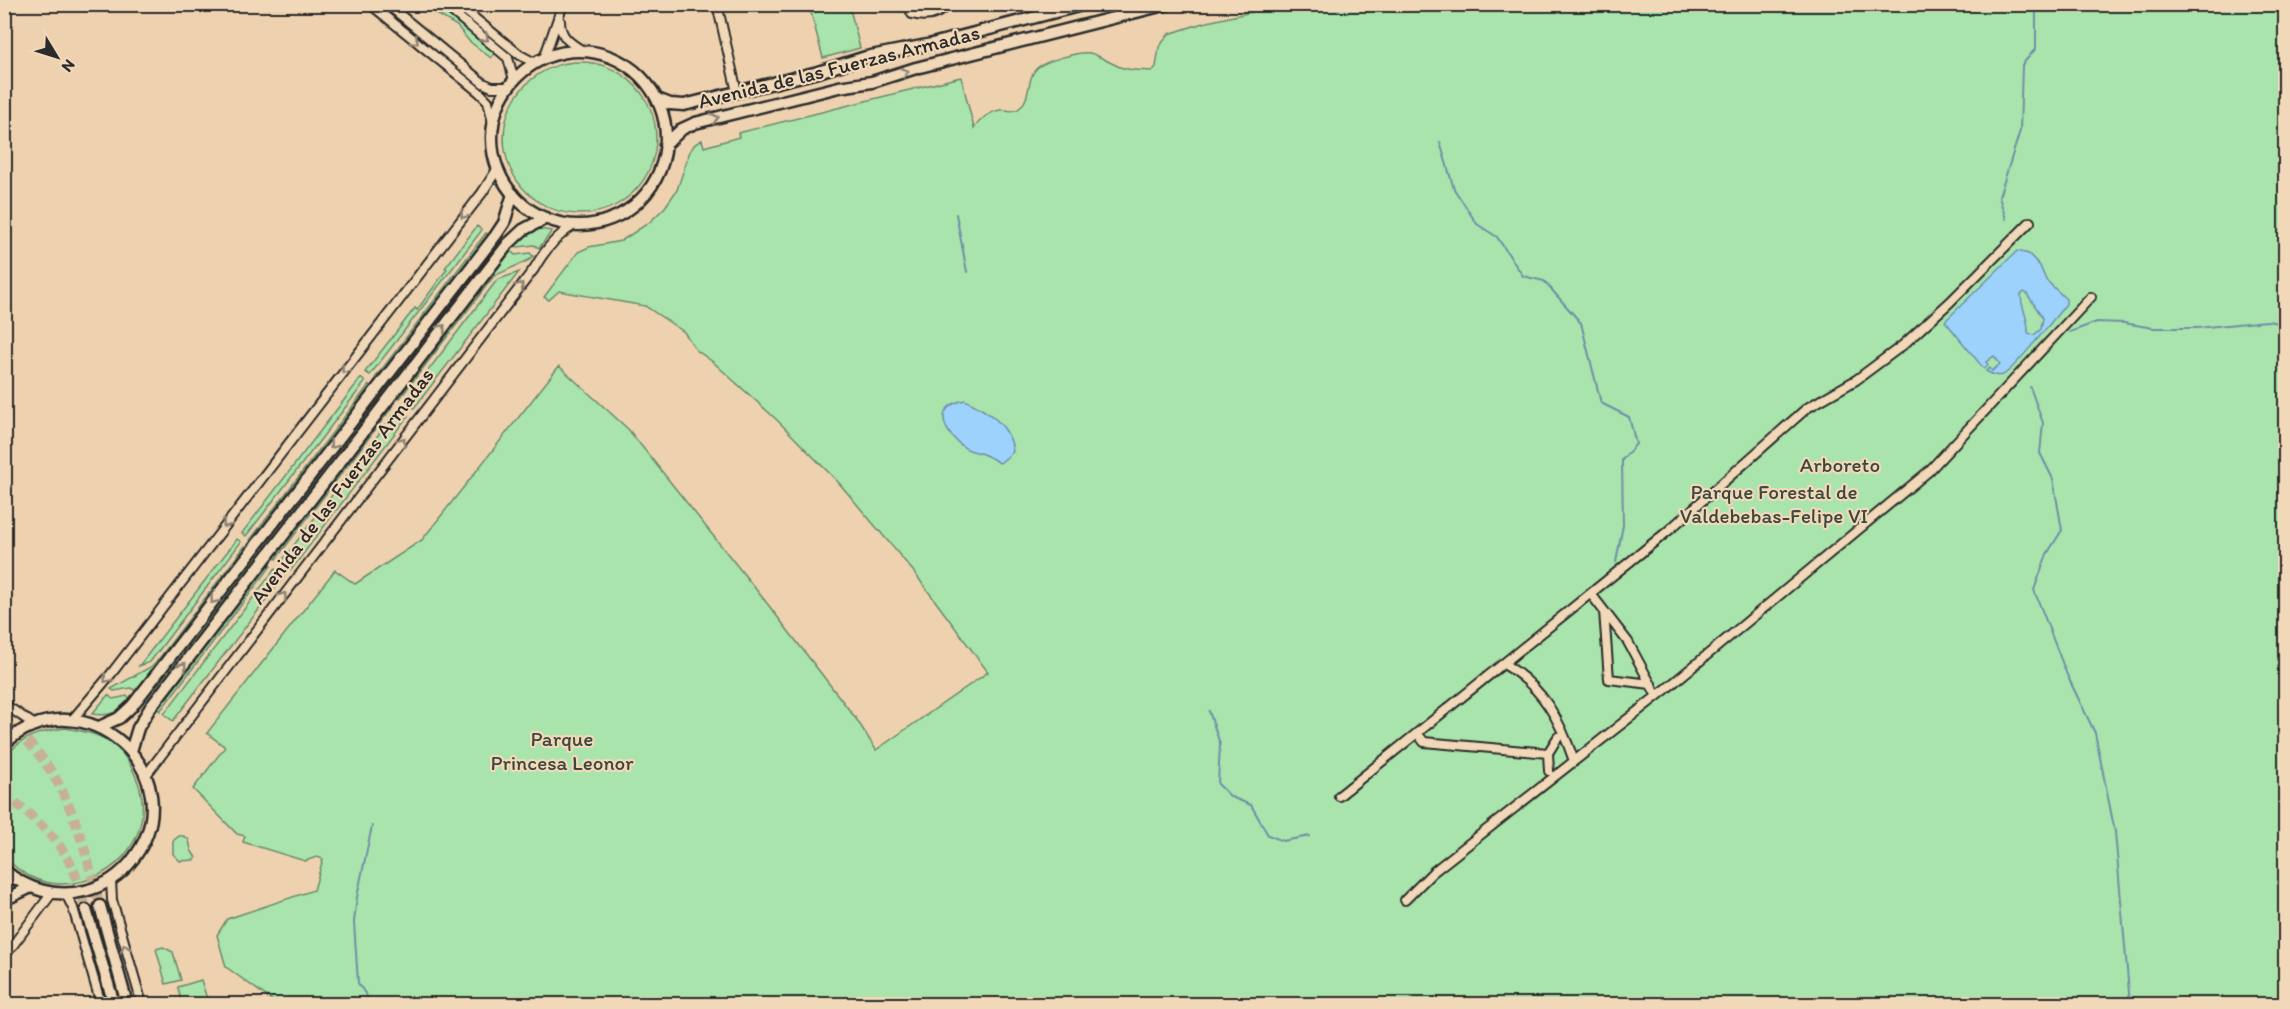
<svg xmlns="http://www.w3.org/2000/svg" width="2290" height="1009" viewBox="0 0 2290 1009" font-family="Itim,sans-serif">
<rect width="100%" height="100%" fill="#eed2af"/>
<filter id="ink" filterUnits="userSpaceOnUse"><feTurbulence type="fractalNoise" baseFrequency=".0167" numOctaves="2"/><feDisplacementMap in="SourceGraphic" scale="12" xChannelSelector="R" yChannelSelector="G"/><feConvolveMatrix kernelMatrix="1 2 1 2 8 2 1 2 1" color-interpolation-filters="sRGB"/></filter>
<g filter="url(#ink)">
<path fill="#a8e4ab" stroke="#6a886b" stroke-width="1.5" d="M1325,4L2285,5V1004H277L226,967L217,935L227,919L314,890L323,859L317,857L305,861L243,842L245,836L237,834L193,789L225,747L207,733L335,570L355,584L422,540L559,366L628,429L766,602L857,720L876,750L988,672L913,571L839,483L777,420L713,362L696,350L684,332L645,306L559,291L549,300L544,297L578,252L589,247L621,241L650,222L665,207L677,190L690,151L695,144L702,140L704,147L739,137L738,133L961,77L974,128C980,120 988,112 1000,110C1006,109 1012,113 1018,109C1032,99 1026,78 1037,68C1045,61 1080,51 1090,53C1100,56 1110,63 1120,67C1130,71 1141,70 1152,71L1156,67L1159,47L1169,34L1203,23L1282,5H1300L1311,10L1319,9Z
M809,5H849L860,48L823,58Z
M442,10L495,53L491,58L469,41L457,26L435,13Z
M504 138a76 76 0 1 1 152 0a76 76 0 1 1-152 0Z
M477,226L482,230L370,375L365,372L415,308L417,310L447,269L445,268Z
M538,229L552,231L539,248L534,245L518,247L515,245L526,235Z
M486,233L488,234L376,380L375,378Z
M498,242L500,244L388,389L386,388Z
M511,251L515,255L530,253L533,256L529,260L494,276L400,398L399,397Z
M519,272L414,408L405,401L497,280Z
M361,378L365,382L246,536L242,533Z
M369,385L371,386L252,541L250,540Z
M380,394L383,396L265,551L261,548Z
M393,404L394,405L276,559L274,558Z
M398,409L408,416L291,570L281,562Z
M237,539L241,542L150,662L139,666Z
M245,546L246,548L136,691L131,688L114,691L111,689L154,665Z
M256,555L259,557L148,702L145,700Z
M269,565L271,566L160,711L158,709Z
M275,569L284,577L173,721L164,714Z
M108,695L113,699L127,696L131,699C120,712 110,717 92,714Z
M65,728C82,731 98,733 112,744C123,752 131,765 136,777C159,831 117,884 61,884C39,884 19,873 5,857V757C23,736 38,732 65,728Z
M179,836H184L189,840L191,850L196,858L194,860L180,861L173,854V841Z
M163,947L173,952L181,980L166,984L156,949Z
M201,980L208,1002L205,1004H182L178,987Z"/>
<path fill="#9cd2fb" stroke="#6f8fa8" stroke-width="1.5" fill-rule="evenodd" d="M2017,251L2029,254L2040,266L2046,280L2066,299V304C2057,315 2013,371 2003,375C1997,377 1991,374 1986,371L1990,368L1992,371L2000,364L1994,356L1986,362L1988,365L1984,369L1945,321ZM2024,292L2027,294L2043,318L2041,329L2034,335L2028,333C2029,319 2021,308 2021,295Z
M965,400C987,411 1011,425 1013,452L1000,463C995,461 992,458 987,456C980,452 972,452 965,448C944,434 931,407 965,400Z"/>
<g fill="none" stroke-linecap="round" stroke-linejoin="round">
<path stroke="#6f8fa8" stroke-width="2" d="M1440,142L1454,189L1477,224L1497,237L1523,276L1544,281L1581,323L1601,403L1629,417L1636,444L1622,460L1623,525L1616,562
M956,214L967,272
M2006,219L1999,197L2020,131L2022,65L2036,48V4
M2070,332L2097,322L2124,323L2153,328H2197L2267,321L2286,324
M2030,387L2043,423L2040,453L2053,479L2062,530L2047,554L2034,590L2067,675L2095,733L2115,832L2130,1004
M1209,711L1220,744L1218,784L1231,797L1251,805L1268,835L1283,841L1310,836
M372,826L357,897L354,922L358,983L372,1004"/>
<path stroke="#c7b195" stroke-width="10" stroke-dasharray="10 5" stroke-linecap="butt" d="M4,722C12,729 21,736 29,743C71,787 85,850 100,906
M4,793C29,814 57,836 71,865C78,879 82,895 86,910"/>
<g stroke="#2b2b2b" stroke-width="12">
<path id="street" d="M370,4L479,92L488,101L493,123
M387,4L483,83L492,87H509
M443,4L508,58L514,80
M457,4L520,55L535,63
M717,4L737,92
M908,4L912,14C926,18 938,16 948,4
M560,21C560,37 570,43 583,51
M544,58L563,4
M1591,594L1628,642L1657,696
M1604,611L1609,679L1651,684
M1504,664C1543,687 1560,720 1574,761
M4,704L35,725
M72,720L111,674L482,193L498,168
M1418,734L1424,742L1548,753
M1549,771L1548,753L1558,737
M146,775L534,269C544,251 556,236 574,225
M1339,796L1668,531L1807,408L1856,380L1903,345L1950,302L2030,222
M111,880L112,900L142,1004
M66,894L73,908L101,1004
M1405,900L1433,872L1666,689L1929,471L2091,297
M4,957L52,893"/>
</g>
<g stroke="#2b2b2b" stroke-width="15">
<path id="secondary" d="M492 138a87 87 0 1 1 174 0a87 87 0 1 1-174 0Z
M657,99L670,104L684,105L818,72L866,57L932,44L1086,4
M665,145L682,129L695,123L839,87L872,82L916,68L1168,4
M99,727L119,718L132,706L496,235L504,223L513,194
M4,744C84,672 197,776 133,859C121,875 104,886 85,891C56,898 27,890 4,870
M131,751L138,728L150,708L508,244L523,230L546,218
M4,900L31,887
M100,906L127,1004
M86,910L114,1004"/>
</g>
<use href="#street" stroke="#f0d8b8" stroke-width="8"/>
<use href="#secondary" stroke="#f0d8b8" stroke-width="10"/>
</g>
<defs><path id="oneway-chevron" d="M-2-3.5L2.5 0L-2 3.5" fill="none" stroke-width="1.6" stroke-linecap="round" stroke-linejoin="round" transform="scale(1.5)"/></defs>
<g stroke="#8e8272">
<use href="#oneway-chevron" transform="translate(485 38) rotate(39)"/>
<use href="#oneway-chevron" transform="translate(415 41) rotate(39)"/>
<use href="#oneway-chevron" transform="translate(905 72) rotate(-19)"/>
<use href="#oneway-chevron" transform="translate(715 118) rotate(-14)"/>
<use href="#oneway-chevron" transform="translate(464 215) rotate(128)"/>
<use href="#oneway-chevron" transform="translate(520 286) rotate(-52)"/>
<use href="#oneway-chevron" transform="translate(442 328) rotate(-52)"/>
<use href="#oneway-chevron" transform="translate(345 370) rotate(128)"/>
<use href="#oneway-chevron" transform="translate(402 441) rotate(-52)"/>
<use href="#oneway-chevron" transform="translate(333 445) rotate(128)"/>
<use href="#oneway-chevron" transform="translate(226 524) rotate(128)"/>
<use href="#oneway-chevron" transform="translate(283 596) rotate(-53)"/>
<use href="#oneway-chevron" transform="translate(214 600) rotate(128)"/>
<use href="#oneway-chevron" transform="translate(183 666) rotate(-53)"/>
<use href="#oneway-chevron" transform="translate(107 679) rotate(128)"/>
<use href="#oneway-chevron" transform="translate(125 948) rotate(-106)"/>
</g>
</g>
<g text-anchor="middle" stroke-width="4.5" stroke-linejoin="round" paint-order="stroke">
<g font-size="21" fill="#2b2b2b" stroke="#f0d8b8">
<text transform="translate(839 67) rotate(-14)" y="7">Avenida de las Fuerzas Armadas</text>
<text transform="translate(342 486) rotate(-53)" y="7">Avenida de las Fuerzas Armadas</text>
</g>
<g font-size="21" fill="#3e473e" stroke="#f0d8b8">
<text x="1840" y="472">Arboreto</text>
<text x="1774" y="499">Parque Forestal de<tspan x="1774" dy="24">Valdebebas-Felipe VI</tspan></text>
<text x="562" y="746">Parque<tspan x="562" dy="24">Princesa Leonor</tspan></text>
</g>
</g>
<rect width="2290" height="1009" fill="none" stroke="#f0d8b8" stroke-width="24"/>
<rect x="12" y="12" width="2266" height="985" fill="none" stroke="#2b2b2b" stroke-width="2" filter="url(#ink)"/>
<g transform="translate(57 57) rotate(128)" stroke="#f0d8b8" stroke-width="4.5" paint-order="stroke">
<path d="M0-4.5L10 22L0 15L-10 22Z" fill="#2b2b2b"/>
<text y="-9" font-size="16" font-weight="bold" text-anchor="middle" fill="#2b2b2b">N</text>
</g>
</svg>
